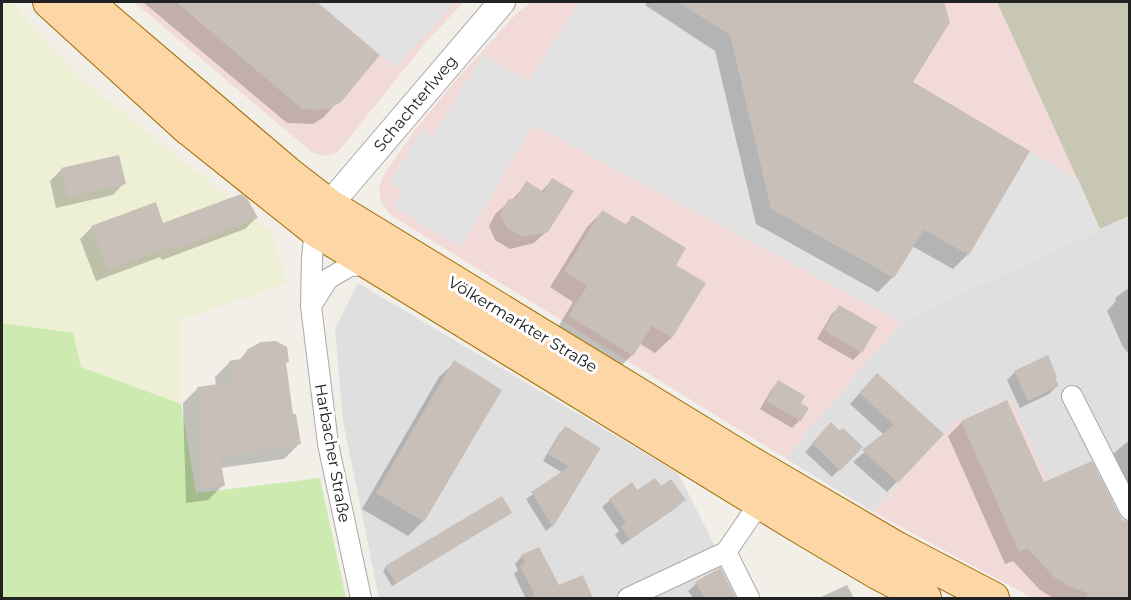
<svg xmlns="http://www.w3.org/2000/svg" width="1131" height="600" viewBox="0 0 1131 600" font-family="Montserrat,sans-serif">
<rect width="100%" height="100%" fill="#f2efe9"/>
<path fill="#e0dfdf" d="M1129,216V522L1126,516L1075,539L954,423L873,512L785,458L901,322Z
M358,283L678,473L741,598H379L343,421L335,329Z"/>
<path fill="#f2dad9" d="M134,2H464L426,42L337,153L324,156L313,153Z
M531,2H997L1100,229L901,322L785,458L392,216L381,202L379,189L383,176L415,130L457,79L516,14Z
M1010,398L1075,539L1126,516L1129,522V598H1033L873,512L954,423Z"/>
<path fill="#c7c7b4" d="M997,2H1129V216L1100,229Z"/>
<path fill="#eef0d5" d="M2,2H12L79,77L272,232L287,283L182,320L181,404L80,367L73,333L2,323Z"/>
<path fill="#cdebb0" d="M2,323L73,333L81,367L181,404L196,493L320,478L346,598H2Z"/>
<path fill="#e2e2e2" d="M317,2H455L396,68Z
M579,2H678L730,35L894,277L924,230L970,254L1030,151L1078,179L1100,229L901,322L533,125L461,247L393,207L403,191L389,183L421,131L432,137L483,55L529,81Z"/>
<path fill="#0003" d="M143,2H315L378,55L324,117L313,124L287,123Z
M647,2H942L949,21L911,83L968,254L953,269L912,246L893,277L878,292L756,224L715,51L645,5Z
M62,169L124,183L113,195L56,208L50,181Z
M552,180L547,231L534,243L510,249L495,240L489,226L496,213L511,201L527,183L541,192Z
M602,212L625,225L633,217L674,265L704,283L671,338L655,353L639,343L632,355L617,370L555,332L573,302L550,287L587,227Z
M256,218L245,229L162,260L160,257L96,281L80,239L92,227Z
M1130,287V356L1122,345L1107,311L1116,301L1115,298Z
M839,307L861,352L853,360L817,339L831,315Z
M249,350L287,362L284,365L292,416L299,444L284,459L220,468L223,485L208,500L186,503L183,403L198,388L216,386L215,377L230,362L238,361Z
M455,362L423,521L408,536L362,509L439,377Z
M1015,372L1057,386L1049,394L1020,408L1007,380Z
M779,382L799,403L800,420L792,428L760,409L771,390Z
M867,385L941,434L887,492L853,462L884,435L850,404Z
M1007,402L1043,484L1130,526V598H1053L1040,590L1013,561L1005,564L948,436L962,422Z
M831,424L861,447L832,477L805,452Z
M565,428L599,449L552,526L546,531L526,499L563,473L543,461L559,434Z
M1127,442L1130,444V491L1107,459Z
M660,488L684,499L677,507L622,545L615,535L619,531L602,507L610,500Z
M510,513L392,586L383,571L386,567Z
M522,556L558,587L591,597L523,598L525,597L514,574L518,570L515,564Z
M696,584L733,595L729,598H693L688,591Z
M847,585L854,598H819Z"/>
<path fill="#c7bfb8" d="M176,2H317L380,55L341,102L329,109L315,110L302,109Z
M678,2H944L950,22L913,82L1030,151L969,255L924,230L894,278L771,209L730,35Z
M119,155L126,184L68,197L61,168Z
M552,178L574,191L548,232L523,237L507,228L500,214L508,200L516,198L526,181L544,192Z
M241,194L247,198L258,218L174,250L172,246L108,270L91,226L156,202L163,223Z
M602,210L627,225L632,215L686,248L676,265L706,283L672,338L652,326L633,356L569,316L587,286L564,271Z
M839,305L877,327L862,353L824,330Z
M276,341L287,347L289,362L286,363L293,414H296L301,444L220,456L225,486L200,489L197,387L232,382L229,361L241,359L248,349L261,342Z
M1048,355L1057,377L1055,378L1059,386L1028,401L1014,371Z
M454,360L502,390L424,522L376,493Z
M877,373L944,434L898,483L862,450L894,425L859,393Z
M778,380L805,396L801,403L809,408L801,421L766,401Z
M1007,400L1044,482L1092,461L1122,520L1130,522V598H1086L1088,593L1070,587L1054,577L1027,548L1019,552L961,421Z
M831,422L840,431L843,428L863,447L840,471L812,443Z
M565,426L600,448L602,446L553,527L531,492L569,467L548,454Z
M655,478L661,486L671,479L686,500L630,539L621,527L626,523L609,499L632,482L637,490Z
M502,496L512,513L396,583L385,566Z
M539,547L559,585L583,575L593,598H526L535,595L520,566L525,563L521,555Z
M720,568L721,569L736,598H705L695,582Z"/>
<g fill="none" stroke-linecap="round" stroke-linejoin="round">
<g stroke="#a9a9a9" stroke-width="22">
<path id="minor" d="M319,223L315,230L312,258L311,306L328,444L361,598
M311,306L328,279L350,266L370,265
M1072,396L1130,510
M726,552L749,598
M628,598L726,552L754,511L774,513"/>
</g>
<g stroke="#a9a9a9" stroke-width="28">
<path id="tertiary" d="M329,205L502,2"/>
</g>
<g stroke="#a06b00" stroke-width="34">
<path id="primary" d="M49,2L186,127L315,230L798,526L877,573L925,598
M87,2L289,174L329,205L743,458L897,548L993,598"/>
</g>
<use href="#minor" stroke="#fff" stroke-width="20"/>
<use href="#tertiary" stroke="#fff" stroke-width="26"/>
<use href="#primary" stroke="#fcd6a4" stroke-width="32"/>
</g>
<g text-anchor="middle" stroke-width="6" stroke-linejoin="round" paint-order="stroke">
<g font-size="16" fill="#222" stroke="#fff">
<text transform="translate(415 103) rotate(-50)" y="6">Schachterlweg</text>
<text transform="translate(523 324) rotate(31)" y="6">Völkermarkter Straße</text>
<text transform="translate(333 453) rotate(80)" y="6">Harbacher Straße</text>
</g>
</g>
<rect width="1131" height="600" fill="none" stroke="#222222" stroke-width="6"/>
</svg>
